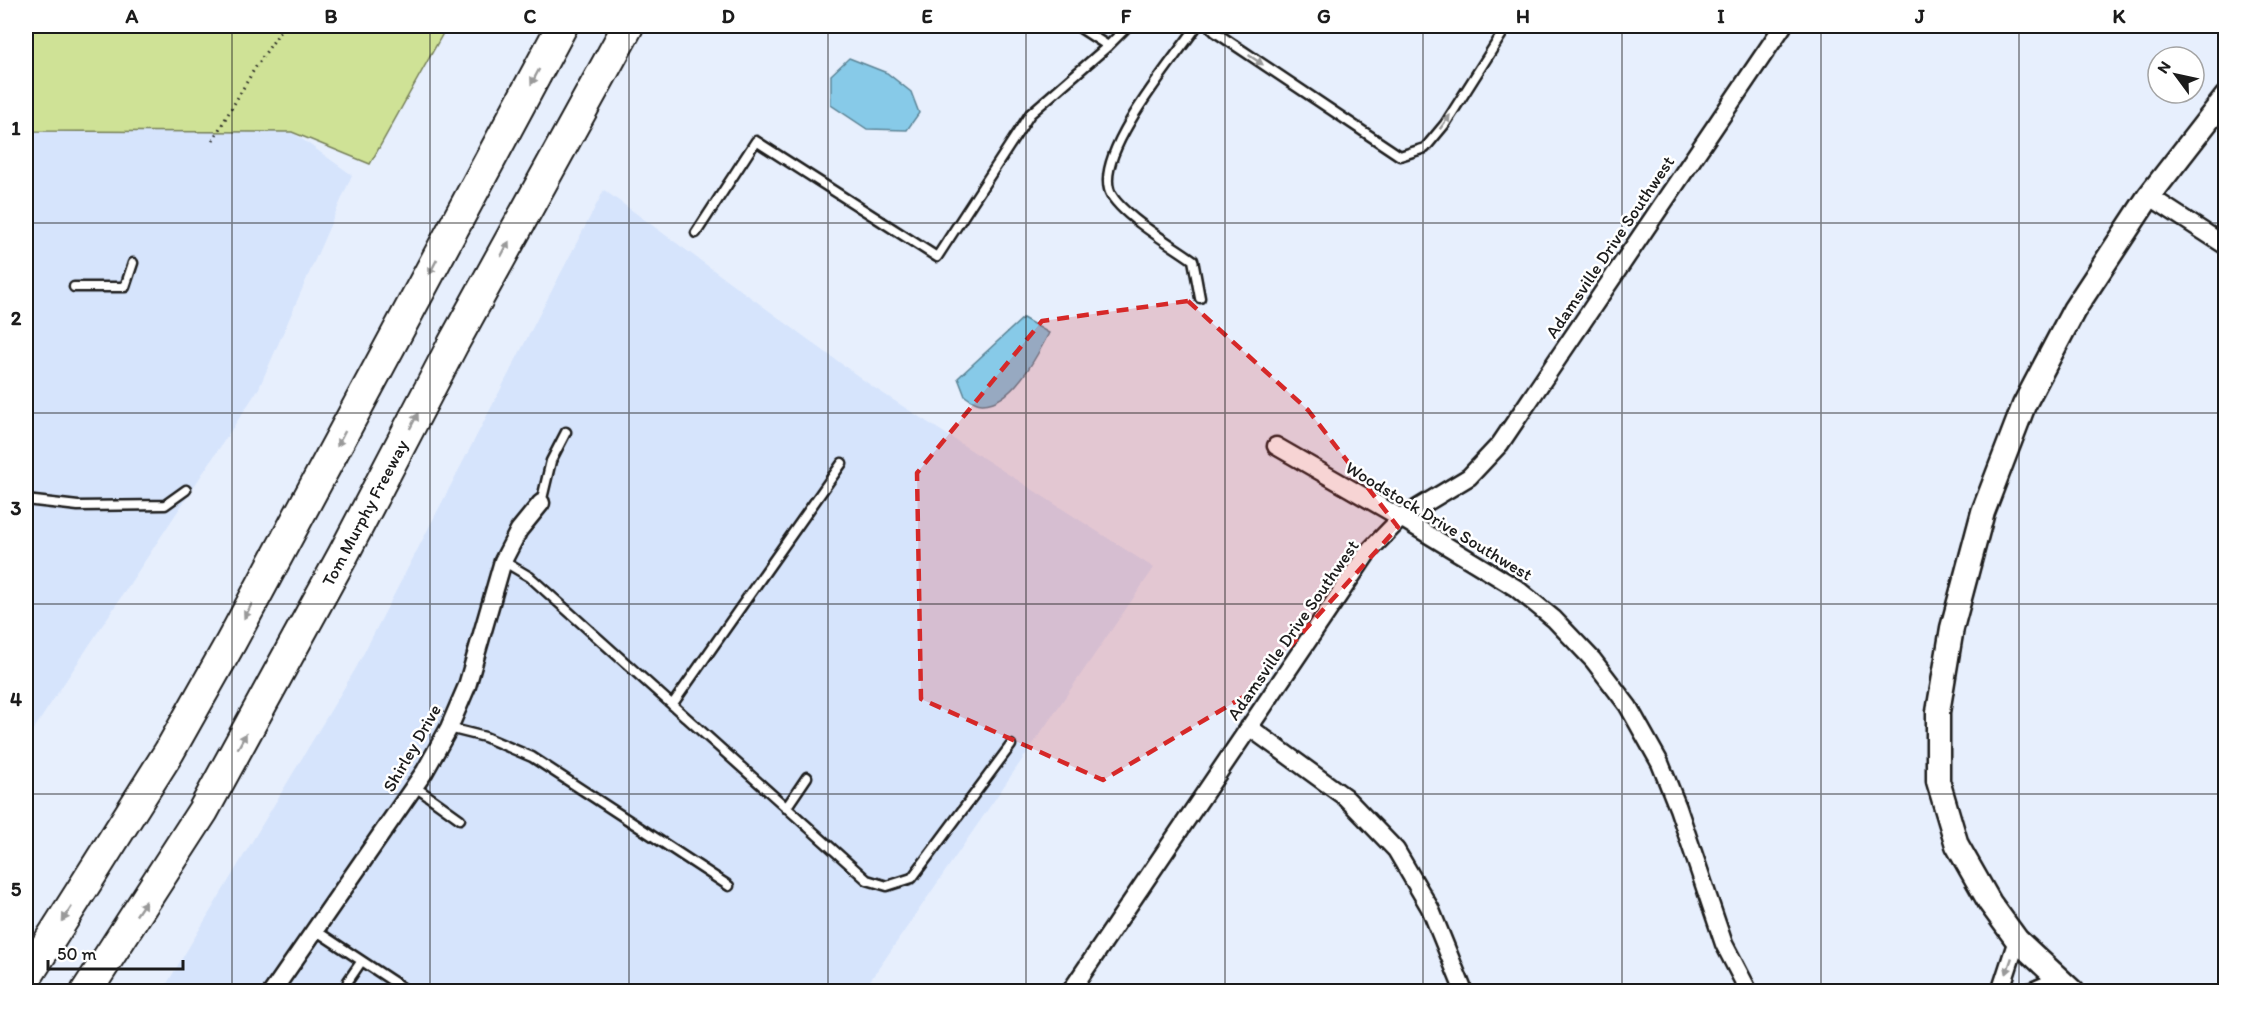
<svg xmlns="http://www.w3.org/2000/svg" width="2251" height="1017" viewBox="0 0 2251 1017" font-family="Itim,sans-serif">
<rect width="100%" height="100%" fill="#e7effd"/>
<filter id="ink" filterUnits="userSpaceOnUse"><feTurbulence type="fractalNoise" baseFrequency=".0167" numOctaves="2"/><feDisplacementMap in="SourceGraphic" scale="12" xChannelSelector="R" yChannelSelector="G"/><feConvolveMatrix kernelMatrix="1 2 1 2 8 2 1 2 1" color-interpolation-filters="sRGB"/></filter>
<g filter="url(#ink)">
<path fill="#d6e4fc" d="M26,131L292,132L352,175L259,388L26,741Z
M604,190L873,387L1154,568L863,991L162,992L356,668Z"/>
<path fill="#cfe296" stroke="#767f59" stroke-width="1.5" d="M26,26H447L370,164L292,132L26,131Z"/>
<path fill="#87cae8" stroke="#5c8496" stroke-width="1.5" d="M849,58L887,73L911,92L919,113L907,130L867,129L831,105V75Z
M1023,318L1049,333C1037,356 1012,405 982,404C977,404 969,399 965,396L958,378Z"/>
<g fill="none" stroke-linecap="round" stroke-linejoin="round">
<g stroke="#1c1c1c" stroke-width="13">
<path id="lane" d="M1077,26L1108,46
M1197,26C1174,59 1098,149 1109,189C1114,211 1174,246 1193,260L1200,298
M1209,26L1215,32L1400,156L1425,148L1445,124L1507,26
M696,233L756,141L937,257L1030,114L1108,46L1128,26
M74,287H125L133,263
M26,500L78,506L165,505L186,490
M541,503L551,461L566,432
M503,561L530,577L867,880L887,886L912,878L1011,745
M672,705L842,463
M449,728L485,737L532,757L729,886
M414,786L460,819
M786,808L807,777
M315,930L409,992
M348,981L361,962"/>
</g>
<g stroke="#1c1c1c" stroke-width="21">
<path id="street" d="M2149,196L2226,246
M1276,446L1401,518L1516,588L1554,619L1593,660L1628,706L1660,763L1678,808L1724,944L1749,992
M1249,727L1345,797L1396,850L1430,908L1464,992
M272,992L425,771L449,728L467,686L503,561L519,530L541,503
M1070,992L1368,552L1401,518L1469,477L1500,444L1783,26
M2000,992L2017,940
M2030,992L2060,979"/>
</g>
<g stroke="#1c1c1c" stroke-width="27">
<path id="secondary" d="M2073,992L2017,940L1990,903L1957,845L1938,781V712L1952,628L1983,512L2024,405L2074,310L2149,196L2226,97"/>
</g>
<g stroke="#1c1c1c" stroke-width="34">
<path id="highway" d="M26,978L169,752L231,642L562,26
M86,992L203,811L343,555L453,344L628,26"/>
</g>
<path stroke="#1c1c1c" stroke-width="3" stroke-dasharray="1.5 4.5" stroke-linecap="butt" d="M213,140L255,68L284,26"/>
<use href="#lane" stroke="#fff" stroke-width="8"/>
<use href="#street" stroke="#fff" stroke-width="16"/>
<use href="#secondary" stroke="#fff" stroke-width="22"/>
<use href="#highway" stroke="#fff" stroke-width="30"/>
</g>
<defs><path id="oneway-solid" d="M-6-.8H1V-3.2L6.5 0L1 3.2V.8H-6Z" transform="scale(1.5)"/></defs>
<g fill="#999">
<use href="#oneway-solid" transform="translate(1256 60) rotate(34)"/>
<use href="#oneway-solid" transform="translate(535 77) rotate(118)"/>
<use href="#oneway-solid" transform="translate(1445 122) rotate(-54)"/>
<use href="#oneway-solid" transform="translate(505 249) rotate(-62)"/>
<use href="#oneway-solid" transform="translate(433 267) rotate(118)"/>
<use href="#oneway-solid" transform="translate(414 421) rotate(-62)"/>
<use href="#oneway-solid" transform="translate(341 439) rotate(118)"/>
<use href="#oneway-solid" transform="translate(248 611) rotate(118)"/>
<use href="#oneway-solid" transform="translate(242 741) rotate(-61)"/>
<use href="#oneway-solid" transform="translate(141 908) rotate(-56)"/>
<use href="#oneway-solid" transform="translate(67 914) rotate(123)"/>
<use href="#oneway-solid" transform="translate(2009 966) rotate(109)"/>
</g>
</g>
<path fill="#d62828" fill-opacity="0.2" stroke="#d62828" stroke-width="4.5" stroke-dasharray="12 8" stroke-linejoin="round" d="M1188,301L1308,410L1398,527L1245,696L1103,780L921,699L917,473L1042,321Z"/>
<path fill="none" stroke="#1c1c1c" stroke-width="1.5" stroke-opacity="0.55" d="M232,26V992M430,26V992M629,26V992M828,26V992M1026,26V992M1225,26V992M1423,26V992M1622,26V992M1821,26V992M2019,26V992M26,223H2226M26,413H2226M26,604H2226M26,794H2226"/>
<g text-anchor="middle" stroke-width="5" stroke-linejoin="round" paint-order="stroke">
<g font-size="18" fill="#1c1c1c" stroke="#fff">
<text transform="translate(1610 247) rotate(-56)" y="6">Adamsville Drive Southwest</text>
<text transform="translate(365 513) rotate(-62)" y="6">Tom Murphy Freeway</text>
<text transform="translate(1439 521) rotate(31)" y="6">Woodstock Drive Southwest</text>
<text transform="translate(1293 630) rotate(-55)" y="6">Adamsville Drive Southwest</text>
<text transform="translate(412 748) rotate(-60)" y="6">Shirley Drive</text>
</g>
</g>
<rect width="2251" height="1017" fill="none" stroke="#fff" stroke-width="66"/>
<g transform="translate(2176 75) rotate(303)"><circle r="28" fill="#ffffff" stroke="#a4a4a4" stroke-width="1.5"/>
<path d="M0-4.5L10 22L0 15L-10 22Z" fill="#1c1c1c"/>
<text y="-9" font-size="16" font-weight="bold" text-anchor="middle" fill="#1c1c1c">N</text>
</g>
<path d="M48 960v9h135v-9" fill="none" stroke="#1c1c1c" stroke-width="3"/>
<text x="57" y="960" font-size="18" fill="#1c1c1c" stroke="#ffffff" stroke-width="4.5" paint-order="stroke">50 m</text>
<rect x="33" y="33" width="2185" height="951" fill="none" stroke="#1c1c1c" stroke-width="2"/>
<g font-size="20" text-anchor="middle" font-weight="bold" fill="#1c1c1c">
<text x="132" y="23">A</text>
<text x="331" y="23">B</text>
<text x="530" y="23">C</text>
<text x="728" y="23">D</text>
<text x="927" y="23">E</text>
<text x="1126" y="23">F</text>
<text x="1324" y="23">G</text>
<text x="1523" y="23">H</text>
<text x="1721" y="23">I</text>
<text x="1920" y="23">J</text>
<text x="2119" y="23">K</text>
<text x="16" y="135">1</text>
<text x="16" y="325">2</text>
<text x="16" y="515">3</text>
<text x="16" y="706">4</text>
<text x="16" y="896">5</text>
</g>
</svg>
